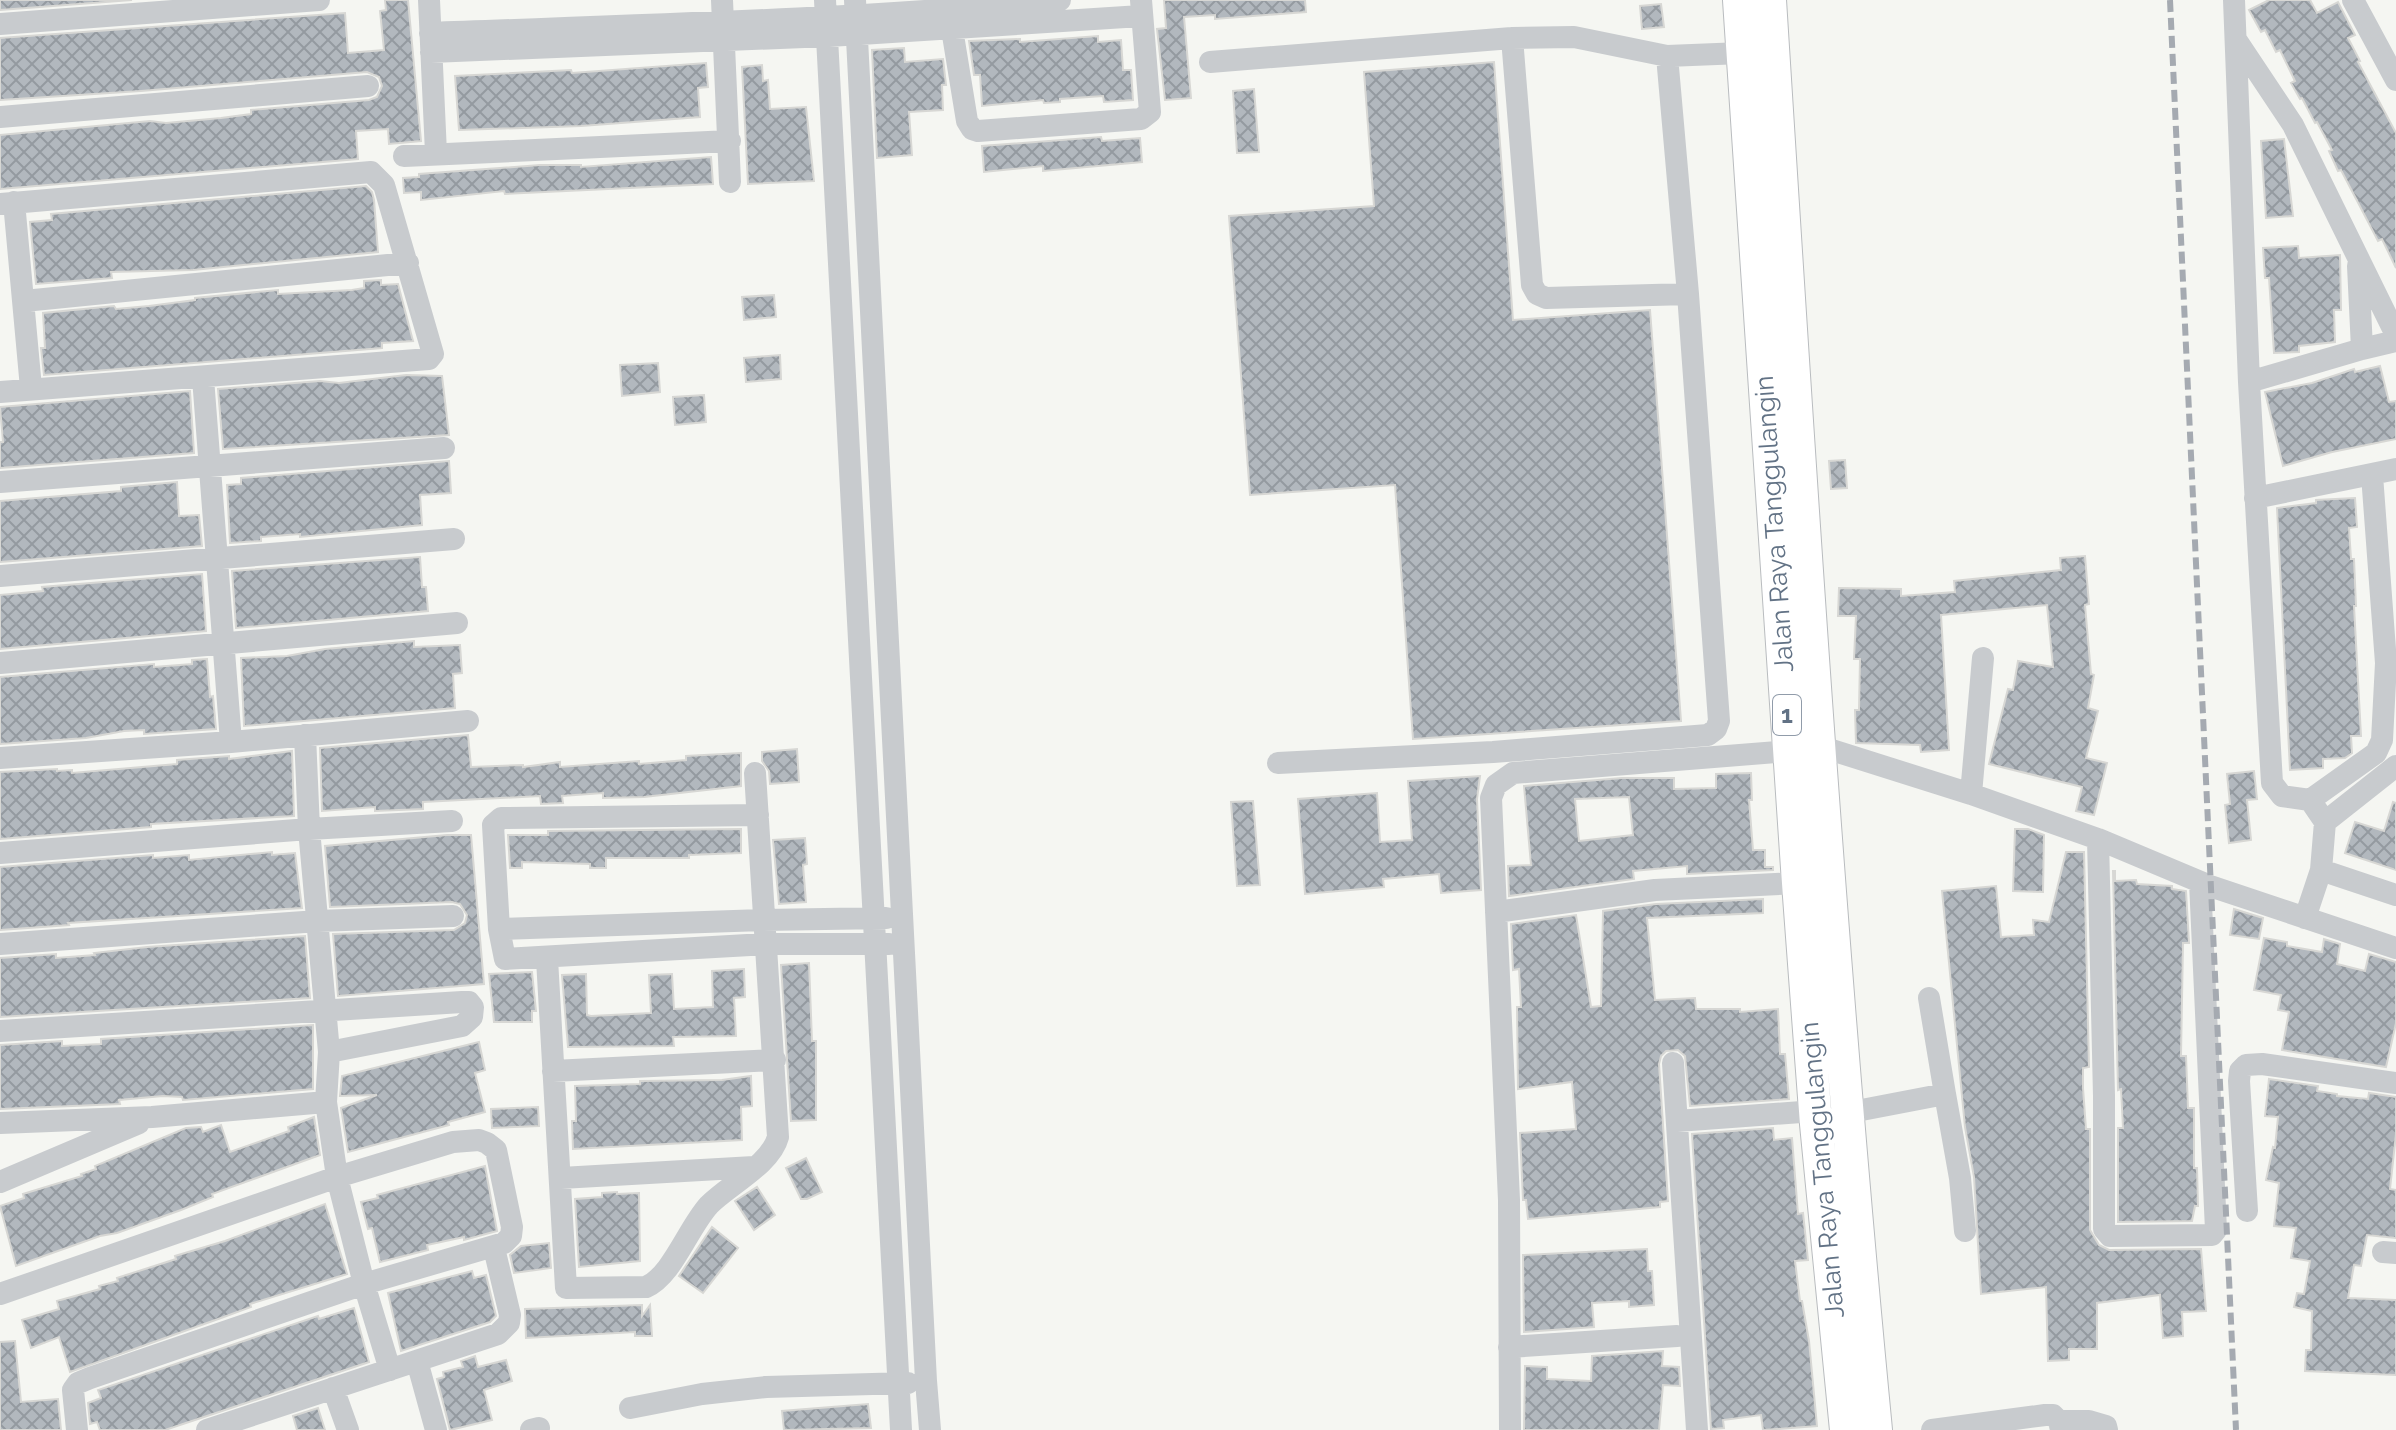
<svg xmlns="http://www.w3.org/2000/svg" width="2396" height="1430" viewBox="0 0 2396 1430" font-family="Raleway,sans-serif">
<defs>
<pattern id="building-cross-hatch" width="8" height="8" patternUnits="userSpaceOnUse" patternTransform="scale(2)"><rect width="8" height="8" fill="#b2b8be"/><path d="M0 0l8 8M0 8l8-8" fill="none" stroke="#949aa0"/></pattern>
</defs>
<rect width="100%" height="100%" fill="#f5f6f2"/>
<path fill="url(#building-cross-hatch)" stroke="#d7d7d4" stroke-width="2" fill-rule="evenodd" d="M0,0H132L0,10Z
M385,0H408L421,141L389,144L388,129L356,131L358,159L0,189V135L150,121L166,123L221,118L251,114V110L369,100L377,97L382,86L379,77L367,72L141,91L0,100V38L345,13L348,53L384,50L380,11L386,10Z
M1164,0H1305L1306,12L1215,19V15L1184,17L1191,98L1165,100L1157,29L1166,28Z
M2269,0H2310L2317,13L2338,2L2355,35L2348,38L2360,61L2358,62L2396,133V268L2382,239L2378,241L2341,170L2338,171L2329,151L2332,150L2317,122L2315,123L2302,98L2300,99L2291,83L2295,81L2280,50L2276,52L2265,30L2261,32L2249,10Z
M1661,4L1664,27L1642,29L1640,6Z
M1098,36V42L1121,40L1123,70H1131L1133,100L1104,102L1103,96L1060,99V102L1044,103L1043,100L982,106L980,75H974L969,41L1020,39V42Z
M904,48L905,62L943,59L946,85H942L943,110L909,112L912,155L877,158L872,50Z
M1494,62L1513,320L1650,310L1681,721L1413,739L1395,485L1250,495L1229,216L1374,206L1364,72Z
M706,63L708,87L698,88L700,117L581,126L459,130L455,76L571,70L572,73Z
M762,65L763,81L768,80L770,109L806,107L814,181L748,184L742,67Z
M1254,89L1259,152L1237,153L1233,91Z
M1101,137L1102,141L1140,138L1142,162L1043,171V166L984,172L982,146Z
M2284,139L2293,216L2266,218L2261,141Z
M711,157L713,184L505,194L504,191L421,200V192L404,193L403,178L419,177V174L540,165H581V167Z
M366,186L372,192L374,200L378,252L193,270L111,272L112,278L36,284L30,222L52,220L51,214Z
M2298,246L2299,258L2340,255L2341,310H2334L2335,342L2299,346V352L2274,353L2269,278H2265L2263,248Z
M381,280V285L398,284L413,341L382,343V348L44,375L41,348H45L43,313L114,306L116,309L149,306L195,300V298L278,290V294L352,290L364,288V281Z
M774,295L776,317L744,320L742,297Z
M780,355L781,379L746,382L744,358Z
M658,363L660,392L622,396L620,365Z
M2380,366L2389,402L2396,401V439L2332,452L2283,466L2265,392L2312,383L2354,369L2355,372Z
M406,375L442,376L449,435L223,449L218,389L320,381L339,383Z
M190,391L194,453L0,468V442H3L0,407Z
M704,395L706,422L675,425L673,397Z
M1845,460L1847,488L1831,489L1829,461Z
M449,461L451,493L420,495L422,525L300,537V534L261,537V541L230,543L227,485L241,484V478Z
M177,482L179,516L199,515L202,546L0,562V501L121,491V487Z
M2355,498L2357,527L2349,528L2351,559H2354L2356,606H2354L2361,736H2351L2352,753L2345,758L2323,759V768L2290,770L2277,508L2316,503V500Z
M2085,556L2089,604L2085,605L2091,674L2094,675L2088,708L2098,711L2086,758L2107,763L2094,815L2076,811L2082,787L1989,764L2008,689L2013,690L2018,661L2053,667L2047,605L1941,615L1949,750L1921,752L1920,745L1856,743L1855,710H1859L1860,659H1854L1856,616H1838L1839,588L1901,589V596L1955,592L1954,581L2061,570L2060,558Z
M420,557L422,587H426L428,611L236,628L232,571Z
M202,574L206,631L0,649V595L43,591L42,587Z
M414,641V647L460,645L462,673L453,674L455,708L244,726L241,658L287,656L325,649Z
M207,659L210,697L213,696L216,729L144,734V730L124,731L86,738L0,744V677L154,664V667L192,664V660Z
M468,735L471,767L523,765V767L560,762V767L639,761V764L686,760V756L741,753V786L644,797L603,798V793L562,796L563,803L541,804L540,796L423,802V809L375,811V807L322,811L320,748Z
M797,749L799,782L770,784L769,771L762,761V752Z
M292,751L294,816L151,824V827L0,839V772L57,769V771L72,770V773L177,764V760L229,756V759Z
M2254,771L2257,799L2247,800L2251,840L2229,843L2225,805L2230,804L2227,774Z
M1751,773L1752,800H1749L1753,850H1765V867H1773V870L1687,874V866L1633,871L1634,879L1509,896L1508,866L1531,865L1524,786L1622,778H1674V789L1716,788V774ZM1629,797L1633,835L1579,841L1575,799Z
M1480,776L1477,799L1481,890L1441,893L1439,874L1383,879L1384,887L1305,894L1298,799L1377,793L1380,842L1412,840L1408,781Z
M1253,801L1260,885L1237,886L1231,802Z
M2393,802L2396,803V870L2345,853L2355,822L2384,831Z
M741,829V853L689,855V858H606V868H590V864L522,862V868H510L508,835H548V831Z
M2015,829H2028L2044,835L2043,892L2013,891Z
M447,835H471L484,984L338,996L333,934L454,930L465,923L467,915L460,904L452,902L330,907L325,846Z
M805,838L807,864L803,865L806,902L779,904L773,840Z
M272,852V855L295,853L302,908L68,923L69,925L0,930V867L153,855V858L189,855V860Z
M2066,852H2084L2089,1067L2083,1068V1088L2086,1129H2090V1230L2099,1245L2109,1250L2201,1249L2206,1311L2182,1312L2183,1336L2163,1338L2160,1295L2097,1303V1349H2069V1360L2048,1361L2046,1287L1981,1294L1974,1177L1965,1127L1942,891L1996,886L2001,937L2034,935L2033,920L2049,922Z
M2113,871H2115V881L2136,880L2137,884L2172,886V889L2186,891L2189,943H2183L2181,1056H2186L2188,1108H2194V1168H2197L2198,1206H2195L2192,1221L2118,1222V1128H2123L2121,1089L2118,1090Z
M1763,899V913L1647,918L1655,1000L1695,998L1696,1009H1740V1012L1778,1009L1780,1054H1785L1789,1099L1690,1106L1685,1056L1678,1050L1666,1051L1661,1056L1659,1064L1668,1201L1660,1202V1207L1528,1219L1526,1200H1523L1520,1133L1576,1129L1572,1082L1518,1089L1517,1007H1521L1519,969L1513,970L1511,924L1576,915L1591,1007L1601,1006L1603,911L1656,904Z
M2234,909L2263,918L2259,939L2230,935Z
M305,936L310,998L0,1017V958L56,954V958L95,955L94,953L147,947Z
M2264,938L2287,942V946L2322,952L2324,939L2340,944L2337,964L2365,971L2369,954L2396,962V1023L2386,1067L2282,1050L2289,1012L2278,1010L2281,995L2254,990Z
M809,963L812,1041H816V1120L791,1121L781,965Z
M744,969L745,997L734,998L736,1036L673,1037L674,1046L568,1047L562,975L586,974L587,1015L591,1016L651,1013L649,975L672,974L674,1009L713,1007L712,971Z
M532,972L536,1011H532V1022H494L489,974Z
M313,1025V1089L183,1100L182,1097L163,1096L119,1100L120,1104L0,1109V1045L62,1041V1046L101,1044V1039Z
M479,1042L485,1070L475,1073L485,1112L448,1122L449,1125L348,1152L341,1108L377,1095L340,1096L342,1076Z
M751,1076L752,1106L741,1107L742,1140L573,1149L572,1121H576L575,1086L640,1084V1081L722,1080Z
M2269,1079L2318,1086L2317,1091L2337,1094V1096L2368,1099L2369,1093L2396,1097V1134L2390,1189L2396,1190V1238L2367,1235L2361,1266L2354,1265L2348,1298L2396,1300V1375L2305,1371L2306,1350H2311L2312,1311L2294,1307L2297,1293L2304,1294L2310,1261L2291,1258L2296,1228L2274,1226L2279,1183L2266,1180L2273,1147L2275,1148L2278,1117L2265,1116Z
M538,1107L539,1126L492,1128L491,1109Z
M314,1117L320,1155L212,1194L213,1197L181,1210L117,1233L100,1236L16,1266L0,1206L24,1198L23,1194L82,1176L81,1174L96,1169L95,1166L186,1128L201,1127L203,1132L221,1125L230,1152L289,1131L288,1127Z
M1773,1128L1774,1140L1792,1138L1798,1214L1803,1213L1808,1260L1795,1261L1800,1301H1802L1809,1341L1817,1426L1763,1430L1761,1415L1723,1420L1724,1428L1711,1429L1692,1134Z
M806,1158L822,1192L807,1199H801L786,1168Z
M485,1166L497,1231L464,1240V1237L427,1245L428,1250L380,1262L372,1228L368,1229L361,1202L378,1198L377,1195Z
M757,1187L775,1215L754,1230L735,1201Z
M617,1192V1194L639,1193L640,1261L579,1267L575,1199L602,1197V1193Z
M325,1204L347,1274L250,1304L251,1307L221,1318L70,1372L59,1337L31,1348L22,1320L59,1309L57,1301L100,1289L99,1286L118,1281L117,1278L176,1259L175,1256L225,1241Z
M712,1227L738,1248L703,1293L679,1276Z
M549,1243L551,1268L514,1273L510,1255L521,1246Z
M1647,1249L1648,1271H1652L1654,1305L1629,1307V1301L1592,1303L1594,1327L1524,1332L1523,1255Z
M472,1271L474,1278L486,1275L496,1316L490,1322L401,1351L388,1293Z
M642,1305V1316L650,1305L652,1336H635V1332L526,1338L525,1309Z
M354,1308L369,1362L165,1430H100L97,1422L90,1424L88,1403L101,1398L98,1390L318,1316L319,1319Z
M15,1341L21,1402L58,1399L61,1430H0V1342Z
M1663,1351L1662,1366L1679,1367L1680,1386L1663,1385L1659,1430H1524L1525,1366L1547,1367V1379L1591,1381L1592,1356Z
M475,1356L478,1367L506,1360L512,1381L484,1390L492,1420L450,1430L437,1379L444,1377L443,1372L463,1367L461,1361Z
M868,1404L871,1428L784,1430L782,1411Z
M318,1408L325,1430H297L293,1416Z"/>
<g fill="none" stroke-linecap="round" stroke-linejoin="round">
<g stroke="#b9bcbf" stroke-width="34">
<path id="highway" d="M1739,0L1798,883L1816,1124L1846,1430
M1770,0C1800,477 1830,954 1876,1430"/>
</g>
<path stroke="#c8cbce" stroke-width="22" d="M429,0L436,153
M722,0L730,182
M825,0L901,1430
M855,0L926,1381L930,1430
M2234,0L2249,382L2272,783L2282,796L2310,800L2325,822L2321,870L2305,918
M2353,0L2396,80
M0,24L319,0
M952,29L967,121L972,129L978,131L1141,119L1150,112L1141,0
M430,33C640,25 851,20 1060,0
M2237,41L2293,125L2396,335
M431,52L829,36L1141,16
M1667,56L1688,294
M1210,62L1512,38L1574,37L1667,56L1742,53
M0,117L368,86
M404,156L730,141
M14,202L31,388
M0,204L371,172L384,185L433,354L429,359L0,392
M2358,266L2362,349
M24,301L408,263
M203,378L231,742
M2249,382L2362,349L2396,341
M0,482L444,448
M2255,498L2396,469
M0,576L454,539
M0,663L457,623
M305,735L309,829L329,1052L326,1102L337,1177L364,1284L390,1370
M1819,746L1971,794L2098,839L2210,886L2396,948
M0,758L231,742L468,721
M1278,763L1493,752L1708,735L1716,729L1719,721L1688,294L1546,298L1537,294L1532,285L1512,38
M1971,794L1983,658
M2310,800L2376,753L2382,740L2386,663L2372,475
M758,815L501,818L493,825L499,929L505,959L766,944H889
M2325,822L2396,766
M2098,839L2104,1096V1229L2110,1236L2212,1235L2216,1230L2200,882
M0,853L309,829L452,821
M2321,870L2396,895
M1496,912L1655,890L1798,883
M499,929L763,920L886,918
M0,944L318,921L453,916
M547,959L566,1288L646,1287C672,1276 688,1228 709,1205C729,1185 771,1164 778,1137L755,773
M1929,998L1945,1094
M0,1031L462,1002H469L473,1007L472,1017L462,1026L329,1052
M1673,1063L1697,1430
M553,1071L775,1060
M1846,1113L1945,1094L1960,1178L1965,1231
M1677,1121L1815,1111
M0,1123L152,1117L326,1102
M561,1178L754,1167
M0,1182L139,1123
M2247,1211L2239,1081L2240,1071L2246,1065L2262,1064L2396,1083
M2383,1252L2396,1253
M0,1294L337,1177L453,1142L479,1140L487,1143L496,1150L512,1227L511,1236L504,1243L364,1284L90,1378L78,1383L73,1390L77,1430
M1509,1347L1677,1336
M417,1361L436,1430
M333,1388L348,1430
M630,1408L702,1394L766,1387L908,1383
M2059,1421H2089L2106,1426L2107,1430
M207,1430L498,1334L509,1323L510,1315L494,1248
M531,1430L539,1428
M1510,1430L1509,1200L1491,798L1496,785L1513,773L1790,751
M1932,1430L2045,1415H2053L2059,1421L2061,1430"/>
<use href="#highway" stroke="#fff" stroke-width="32"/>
<path stroke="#a5aab1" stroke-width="6" stroke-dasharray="12 6" stroke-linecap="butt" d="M2170,0L2236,1430"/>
</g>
<g text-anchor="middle" stroke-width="8" stroke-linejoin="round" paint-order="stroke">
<rect fill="#fff" stroke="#919caa" stroke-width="2" x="1773" y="695" width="28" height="40" rx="6"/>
<g font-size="24" font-weight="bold" fill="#627285">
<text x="1787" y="723">1</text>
</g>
<g font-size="26" fill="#627285" stroke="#fff">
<text transform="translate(1774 524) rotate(-94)" y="9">Jalan Raya Tanggulangin</text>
<text transform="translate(1822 1170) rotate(-95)" y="9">Jalan Raya Tanggulangin</text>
</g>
</g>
</svg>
